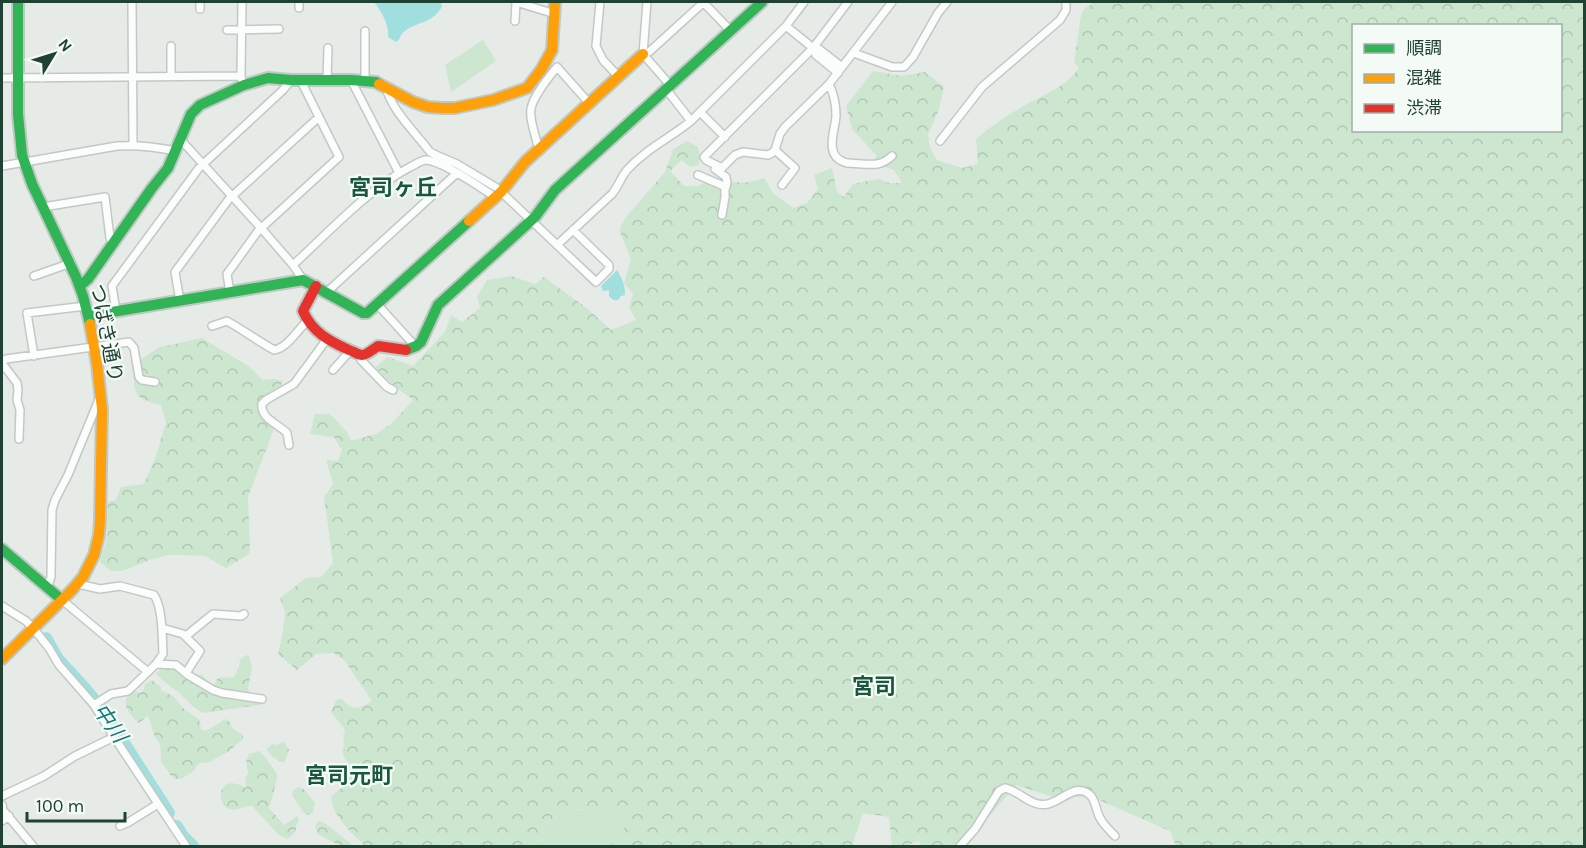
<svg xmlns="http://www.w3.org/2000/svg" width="1586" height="848" viewBox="0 0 1586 848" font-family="Karla,'Noto Sans JP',sans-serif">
<defs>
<pattern id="forest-crowns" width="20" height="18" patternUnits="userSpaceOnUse" patternTransform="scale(1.5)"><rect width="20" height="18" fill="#cde6d0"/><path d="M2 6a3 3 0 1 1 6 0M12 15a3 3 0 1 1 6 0" fill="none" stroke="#b0c6b3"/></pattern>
</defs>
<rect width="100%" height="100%" fill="#e6ebe8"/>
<path fill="#cde6d0" d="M483,40L496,61L451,92L445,65Z
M598,808L614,812L625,821C624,834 617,837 610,846H543L542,825C559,814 578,809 598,808Z"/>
<path fill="url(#forest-crowns)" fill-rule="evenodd" d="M1095,2H1584V846H1176L1170,831L1092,797H1053L1016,785L985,821L960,846H920L919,840L907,846H892L889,817L863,813L852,846H610C617,837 624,834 625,821L614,812L599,809H582L555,817L542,825L543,846H365C353,835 331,814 331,797L338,790L345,787L332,766L335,764C347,769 356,779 365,788L370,789L374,779C362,769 346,768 342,751L344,746L343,735L345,733L344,728L331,712L336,700L342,699C353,712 357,709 372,701L344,660L334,653L316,654L297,670L278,654L283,632L285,612L280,598L306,578L321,577L333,563L324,497L333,484L326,460L338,461L342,450L334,437L310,434L315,414H330L347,432L351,441L376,434L392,423L413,400L393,385L375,367L388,357L413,366L445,332L451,315L462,322L480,308L477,297L487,280L511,276L535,284L544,277L588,309L611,330L636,320L629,308L633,294L624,283L631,259L619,230L626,217L665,172L673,149L687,141L698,147L700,157L699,165L690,167L682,160L670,171L684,186H699L712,177C732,183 744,185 764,178L774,194L793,208L807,203L818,189L814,175L832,168L837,192L844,197L853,184L878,179L890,183H902L894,170L875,163L876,155L852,129L846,106L873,71L902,76L925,72L944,87L939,109L928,135L930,148L937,160L962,168L978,164L976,139C990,127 1004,117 1020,108C1040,96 1065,88 1079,68L1074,62L1081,15L1085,8ZM1354,26H1560V130H1354Z
M202,338L250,367L263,380L274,379L283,381L278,392L266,400L258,409L274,429L248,497L250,550L249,554L226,568L205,556L181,555H168L150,560L122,571H111L100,562L107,537L108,502L116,500L121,487L144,484L156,456L166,422L161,405C131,398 136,394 132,365L160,347Z
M247,655H249L252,668L248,689L251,694L252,699L260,701L262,703L260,705L204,713C193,709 187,700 178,692C170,686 162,681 156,673L163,667H172L185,674L202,675L212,685L215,683L218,678C224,676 228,679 234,677L239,667L240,659Z
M152,680L161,687V690L173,696L183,708L197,718L200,722L201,729L205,731C212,728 218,723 225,719L230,722L232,728L243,735V739L228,752L207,763L202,762L197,765L194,771L181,779H175L170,775L161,761L160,744L155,737L148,716L139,723C131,716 124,709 126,698L135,691L140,693L143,691L145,684Z
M284,742L289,750L284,763C277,759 269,757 267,748L273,744L276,745Z
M260,751C262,753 277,773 277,775C278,777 271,803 269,808L284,825L297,816L299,818L296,827V831L288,839L280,836L252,806C244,805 238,812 229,809C216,805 216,771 246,788L245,780L248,772L246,762L249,754Z
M299,787L305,790L315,803L313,813L308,815L303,812L292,795L293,790Z
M320,821L326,824L354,846H341L319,835L315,827L317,823Z"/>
<path fill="#a1dfde" d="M374,2H441L442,7C430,25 420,20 405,31C400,34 401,39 396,42L388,37C390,26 381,11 374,2Z
M617,270C622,278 625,284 625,295L621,296L618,300C613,301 612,299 609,296V290L603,291L601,286Z"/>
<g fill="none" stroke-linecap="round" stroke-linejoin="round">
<path stroke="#a1dfde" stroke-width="12" d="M46,638L58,659L84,687L103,710L169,813
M177,826L183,836L193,846"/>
<g stroke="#c3c8c5" stroke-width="10">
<path id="street" d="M132,2L133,145
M242,2L241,76L242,80
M299,2V8
M516,2L555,14
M600,2L596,46L603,60L618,76
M647,2L643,54L670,85
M703,2L730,30
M848,2L813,48L704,157L706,160L722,168L735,155L743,152L768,155L772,153L775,150L780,134L785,127L829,84L892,2
M200,9V2
M515,21L516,2
M786,26L813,48L819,49L842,67
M227,30L279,29
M171,46V76
M813,48L816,55L838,73
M854,53L892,67H904L913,57L938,13L947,2
M643,54L649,52L704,2
M2,78L241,76
M327,80L328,48
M351,80L399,173
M365,81V31
M829,84C834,94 836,105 836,116C835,131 824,155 844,162C849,164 856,163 862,164C875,165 882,165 892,156
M386,87C391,110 416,133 430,152L436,155L457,164L497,188L596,282L609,269V265L573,230
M666,89L691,121
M700,112L725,137
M181,140L261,228L293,265L303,280
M940,141L982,87L1060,20L1066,10V2
M541,147L537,143C535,133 529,119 531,109C533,96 549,77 557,67L589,103
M775,150L795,168L782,185
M2,166L117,146C137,145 156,147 176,151
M698,175L726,187L727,183L726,177L715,169
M43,208L49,206L105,197L110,238L113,244
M722,215L725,197V188
M557,245L612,194C618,187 621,177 627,170C646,149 670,138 691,121L786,26L804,2
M293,265C329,232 367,190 410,167C415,165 421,160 426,160C443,161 480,187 495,197
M34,276L71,263
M327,292L457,173
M230,293L227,274L258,231L339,157L300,79
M180,301L175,272L229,199L319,117
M377,304L416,347
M116,311L112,286L199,168L283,90L291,80
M212,326L227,321C243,330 258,341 274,350C287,348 298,330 307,321
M360,355L361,360L387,387L393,390
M34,356L27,313L86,306
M2,361L6,359L129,342L134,348L139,377L142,380L155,382
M2,363L17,383L18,390L17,400L20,410L19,439
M333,370L351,350
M289,445L287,433C278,424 260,418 262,404L266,400L294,384L327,339
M78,584L100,589L120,586L154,595C163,608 162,638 163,654L156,664
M47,588L51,577L52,510L55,500L68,475L100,397
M62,600L148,672
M2,606L26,621L33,628L49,648L59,665L94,705L114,737L186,846
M162,628L183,634L200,651L186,673
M186,636L213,614L241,616L244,614
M94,705L111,694L128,691L156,664L176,665L188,675L213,690L222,693L262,699
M2,796L44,776L75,756L114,737
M2,805L3,810L33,846
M2,821L9,816
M120,826L129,822L158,804
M960,846L975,829L999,791L1005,788C1020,791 1032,808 1048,804C1062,801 1077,781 1091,796C1096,802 1096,811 1100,818C1103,824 1109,830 1115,836"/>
</g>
<g stroke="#bfc8c3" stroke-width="14">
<path id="fast" d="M18,2V114L22,155L32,184L76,277L83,296L90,324
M80,286L88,279L152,188L168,168L191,114L200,105L244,85L268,78L291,80H351L376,82L379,84
M88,316L303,280L363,313H367L469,221
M406,350L416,346L421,342L438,305L535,217L555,190L762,2
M2,549L62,600"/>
</g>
<g stroke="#bfc8c3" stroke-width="14">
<path id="slow" d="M379,84L413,102L428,107L442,108H455L493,100L527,88L541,70L552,50L555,2
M469,221L501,192L525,162L643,54
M2,659L71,591L83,577L94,555L99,535L100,521L102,409L97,364L90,324"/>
</g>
<g stroke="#bfc8c3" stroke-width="14">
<path id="jam" d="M316,286L303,311C312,332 329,341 349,350C353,351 358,355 362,355C367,355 373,349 378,346L406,350"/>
</g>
<use href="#street" stroke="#fbfcfc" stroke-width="7"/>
<use href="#fast" stroke="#30b455" stroke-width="10"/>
<use href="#slow" stroke="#ff9f0a" stroke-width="10"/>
<use href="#jam" stroke="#e5322d" stroke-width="10"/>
</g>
<g text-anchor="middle" stroke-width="4.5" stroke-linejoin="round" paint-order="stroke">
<g font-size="20" fill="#204233" stroke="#f4faf6">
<text transform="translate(107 333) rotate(79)" y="7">つばき通り</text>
</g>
<g font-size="21" font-style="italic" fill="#127a7a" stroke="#f4faf6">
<text transform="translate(110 723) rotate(55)" y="7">中川</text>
</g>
<g font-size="22" font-weight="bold" fill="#19573e" stroke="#f4faf6">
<text x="393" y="195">宮司ヶ丘</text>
<text x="874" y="694">宮司</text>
<text x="349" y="783">宮司元町</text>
</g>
</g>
<rect width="1586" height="848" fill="none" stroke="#204233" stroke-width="6"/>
<rect x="1352" y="24" width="210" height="108" fill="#f4faf6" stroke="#9fb0a8" stroke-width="1.5"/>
<rect x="1364" y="44" width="30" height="9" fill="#30b455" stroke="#9fb0a8" stroke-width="1.5"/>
<text x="1406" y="54" font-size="18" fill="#204233">順調</text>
<rect x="1364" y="74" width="30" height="9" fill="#ff9f0a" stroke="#9fb0a8" stroke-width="1.5"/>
<text x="1406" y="84" font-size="18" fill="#204233">混雑</text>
<rect x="1364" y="104" width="30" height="9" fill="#e5322d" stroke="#9fb0a8" stroke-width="1.5"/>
<text x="1406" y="114" font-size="18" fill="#204233">渋滞</text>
<g transform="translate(54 54) rotate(52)" stroke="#f4faf6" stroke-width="4.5" paint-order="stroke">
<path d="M0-4.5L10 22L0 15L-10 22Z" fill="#204233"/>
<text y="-9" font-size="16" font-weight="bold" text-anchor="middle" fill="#204233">N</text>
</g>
<path d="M27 812v9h98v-9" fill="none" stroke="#204233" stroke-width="3"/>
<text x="36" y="812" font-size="18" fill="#204233" stroke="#f4faf6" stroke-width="4.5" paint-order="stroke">100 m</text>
</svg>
